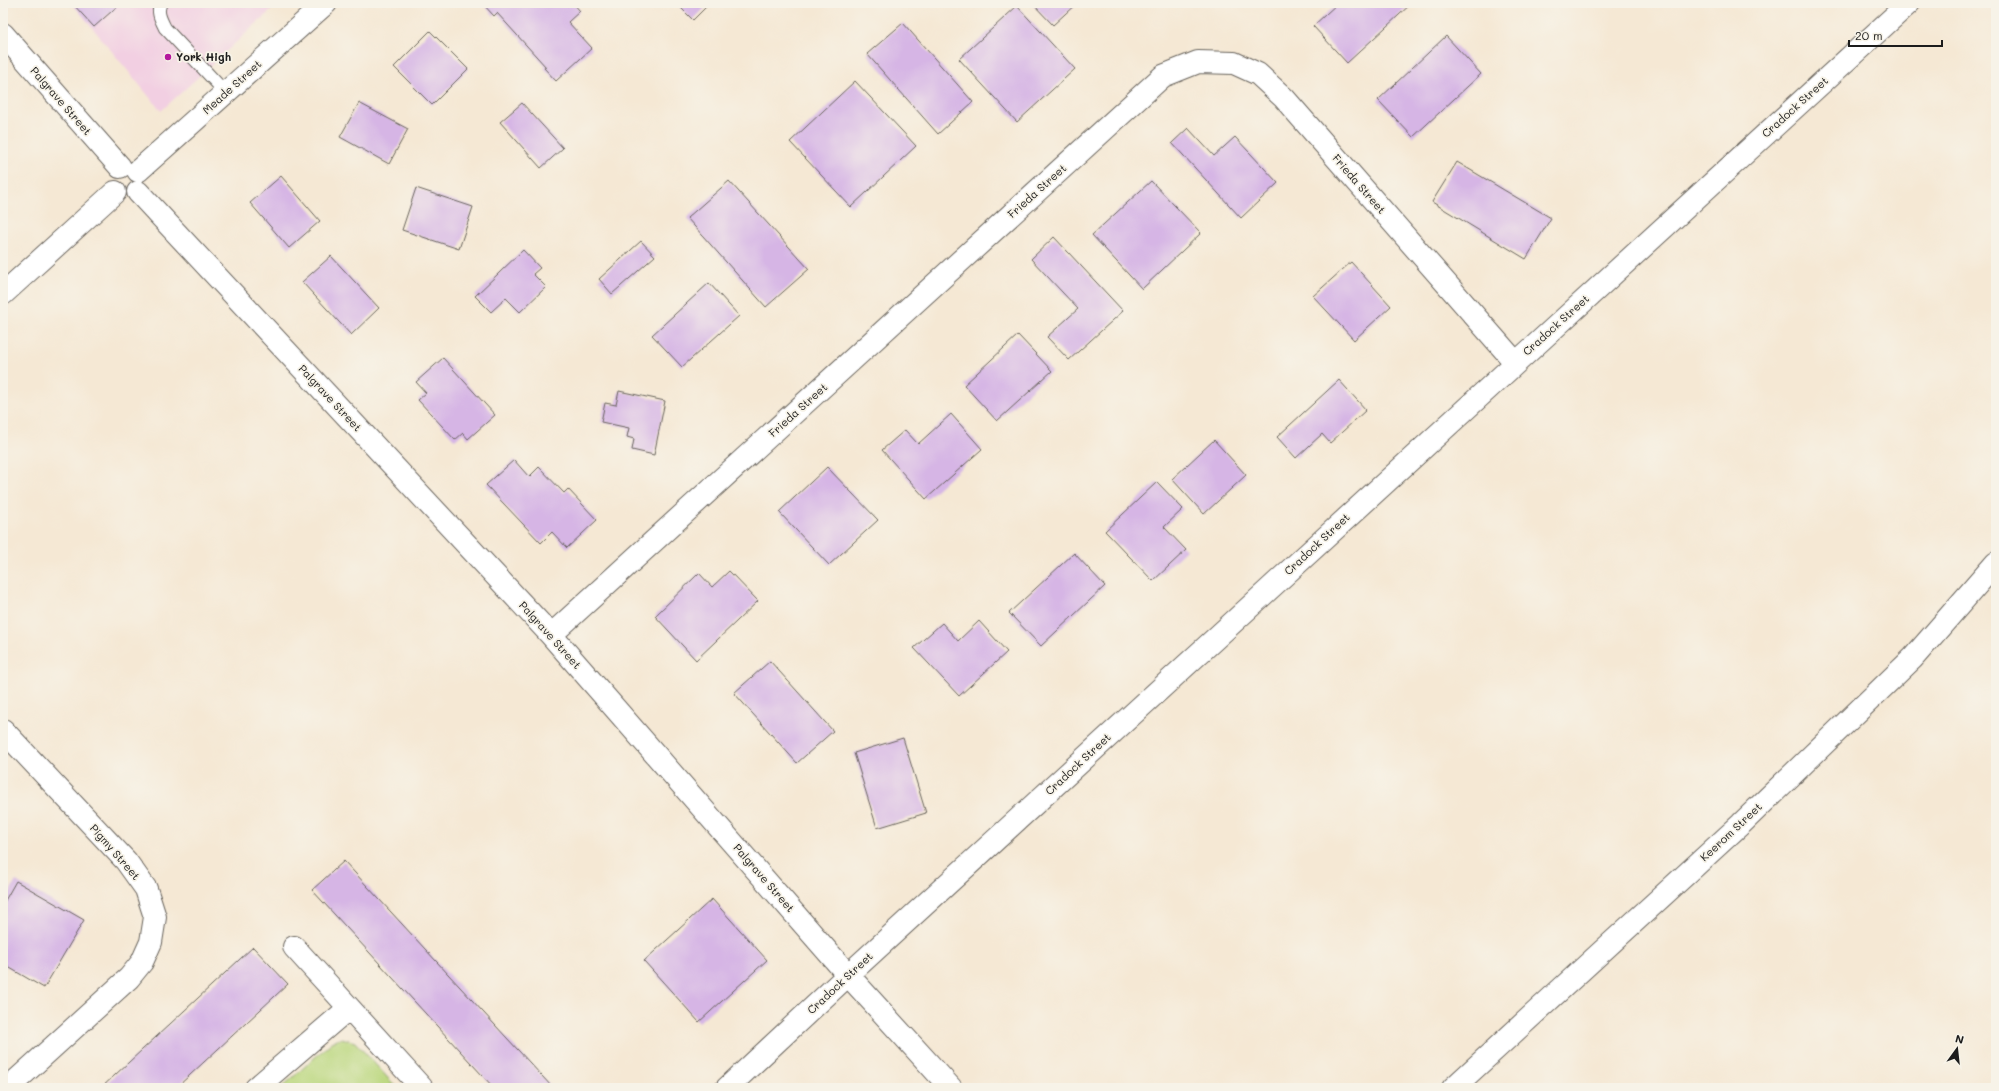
<svg xmlns="http://www.w3.org/2000/svg" width="1999" height="1091" viewBox="0 0 1999 1091" font-family="Mali,sans-serif">
<rect width="100%" height="100%" fill="#f7f3e8"/>
<filter id="ink" filterUnits="userSpaceOnUse"><feTurbulence type="fractalNoise" baseFrequency=".025" numOctaves="2"/><feDisplacementMap in="SourceGraphic" scale="8" xChannelSelector="R" yChannelSelector="G"/><feConvolveMatrix kernelMatrix="1 2 1 2 8 2 1 2 1" color-interpolation-filters="sRGB"/></filter>
<filter id="wash" filterUnits="userSpaceOnUse"><feTurbulence type="fractalNoise" baseFrequency=".012" numOctaves="4" result="noise"/><feDisplacementMap in="SourceGraphic" scale="16" xChannelSelector="R" yChannelSelector="G"/><feGaussianBlur stdDeviation="0.9" result="paint"/><feColorMatrix in="noise" values="0 0 0 0 0 0 0 0 0 0 0 0 0 0 0 0 0 1.4 0 .05"/><feComposite in="paint" operator="in"/></filter>
<g filter="url(#wash)">
<rect width="100%" height="100%" fill="#f5e8d4"/>
<path fill="#f2cfe2" d="M72,3H279L161,111Z"/>
<path fill="#bad77d" stroke="#6b7a4c" d="M342,1038L355,1042L397,1088H281L332,1042Z"/>
<g id="blocks">
<path fill="#d6b5e5" d="M72,3H121L94,27Z
M482,3H573L580,11L568,22L592,48L556,81L544,68L546,67L497,13L494,16Z
M676,3H710L693,20Z
M1032,3H1077L1053,25Z
M1338,3H1412L1347,63L1313,26Z
M1017,6L1075,69L1017,122L959,59Z
M903,23L973,102L938,134L867,54Z
M430,31L468,69L432,105L394,67Z
M1446,36L1481,74L1413,137L1378,100Z
M855,81L916,146L851,207L790,142Z
M359,103L408,129L389,164L340,137Z
M522,103L563,148L541,168L500,122Z
M1188,128L1214,156L1235,137L1278,183L1241,218L1172,143Z
M1457,162L1551,218L1526,259L1432,202Z
M281,176L320,221L289,248L250,203Z
M729,181L809,269L766,307L687,218Z
M1151,181L1201,233L1142,289L1092,235Z
M416,188L473,207L459,249L402,230Z
M1054,237L1123,311L1069,360L1047,337L1078,309L1031,259Z
M641,241L655,256L612,294L599,279Z
M523,250L540,268L533,274L546,287L520,312L506,298L491,312L475,296Z
M331,256L379,308L351,335L302,282Z
M1351,262L1391,306L1354,340L1313,296Z
M709,283L739,316L682,367L652,335Z
M1018,335L1052,371L997,421L964,385Z
M443,358L495,415L468,439L463,433L455,440L418,400L426,393L416,382Z
M1339,380L1366,410L1330,443L1322,434L1296,458L1277,437Z
M619,391L665,401L654,455L632,450L634,439L627,437L629,428L601,422L605,403L616,405Z
M951,414L982,449L926,499L882,450L905,430L918,444Z
M1214,440L1246,475L1204,514L1172,479Z
M514,460L529,477L539,467L564,493L568,489L597,520L567,548L552,532L541,543L486,485Z
M827,467L878,520L829,565L779,512Z
M1157,482L1183,509L1164,527L1186,550L1153,581L1105,531Z
M1074,553L1105,586L1041,646L1009,613Z
M729,571L758,601L696,660L655,616L699,573L712,587Z
M979,621L1007,652L959,696L914,648L942,623L958,641Z
M770,661L833,731L797,763L734,693Z
M903,738L926,813L877,828L854,753Z
M344,861L553,1088H494L312,890Z
M16,881L84,920L44,988L3,964V904Z
M712,899L767,960L699,1022L644,961Z
M253,947L288,984L176,1088H101Z"/>
</g>
</g>
<g filter="url(#ink)">
<use href="#blocks" fill-opacity="0" stroke="#68635c" stroke-width="1"/>
<g fill="none" stroke-linecap="round" stroke-linejoin="round">
<g stroke="#68635c" stroke-width="14">
<path id="lane" d="M161,3C156,11 161,20 165,28L226,93"/>
</g>
<g stroke="#68635c" stroke-width="24">
<path id="street" d="M3,34L120,167
M138,171L326,3
M138,192L551,635L848,975L951,1088
M3,294L115,192
M551,635L1163,76L1198,62L1234,63L1258,74L1284,98L1515,362
M3,730L126,861L146,889L155,917L151,942L142,962L129,978L8,1088
M294,947L422,1088
M256,1088L349,1008
M727,1088L848,975L1909,3
M1453,1088L1741,824L1913,658L1996,563"/>
</g>
<use href="#lane" stroke="#fff" stroke-width="12"/>
<use href="#street" stroke="#fff" stroke-width="22"/>
</g>
</g>
<circle fill="#b5179e" stroke="#f7f3e8" stroke-width="1.5" cx="168" cy="57" r="4"/>
<g text-anchor="middle" stroke-width="3.5" stroke-linejoin="round" paint-order="stroke">
<g font-size="11" font-weight="bold" fill="#1c1c1c" stroke="#f7f3e8" text-anchor="start">
<text x="176" y="61">York High</text>
</g>
<g font-size="11" fill="#1c1c1c" stroke="#f7f3e8">
<text transform="translate(232 87) rotate(-42)" y="4">Meade Street</text>
<text transform="translate(61 101) rotate(49)" y="4">Palgrave Street</text>
<text transform="translate(1795 107) rotate(-42)" y="4">Cradock Street</text>
<text transform="translate(1359 184) rotate(49)" y="4">Frieda Street</text>
<text transform="translate(1037 191) rotate(-42)" y="4">Frieda Street</text>
<text transform="translate(1556 325) rotate(-42)" y="4">Cradock Street</text>
<text transform="translate(330 398) rotate(47)" y="4">Palgrave Street</text>
<text transform="translate(798 410) rotate(-42)" y="4">Frieda Street</text>
<text transform="translate(1317 544) rotate(-43)" y="4">Cradock Street</text>
<text transform="translate(550 635) rotate(48)" y="4">Palgrave Street</text>
<text transform="translate(1078 764) rotate(-43)" y="4">Cradock Street</text>
<text transform="translate(1731 832) rotate(-43)" y="4">Keerom Street</text>
<text transform="translate(115 852) rotate(49)" y="4">Pigmy Street</text>
<text transform="translate(764 878) rotate(49)" y="4">Palgrave Street</text>
<text transform="translate(840 983) rotate(-43)" y="4">Cradock Street</text>
</g>
</g>
<rect width="1999" height="1091" fill="none" stroke="#f7f3e8" stroke-width="16"/>
<g transform="translate(1957 1049) rotate(15)" stroke="#f7f3e8" stroke-width="3" paint-order="stroke">
<path d="M0-3L7 15L0 10L-7 15Z" fill="#1c1c1c"/>
<text y="-6" font-size="11" font-weight="bold" text-anchor="middle" fill="#1c1c1c">N</text>
</g>
<path d="M1849 40v6h93v-6" fill="none" stroke="#1c1c1c" stroke-width="2"/>
<text x="1855" y="40" font-size="12" fill="#1c1c1c" stroke="#f7f3e8" stroke-width="3" paint-order="stroke">20 m</text>
</svg>
